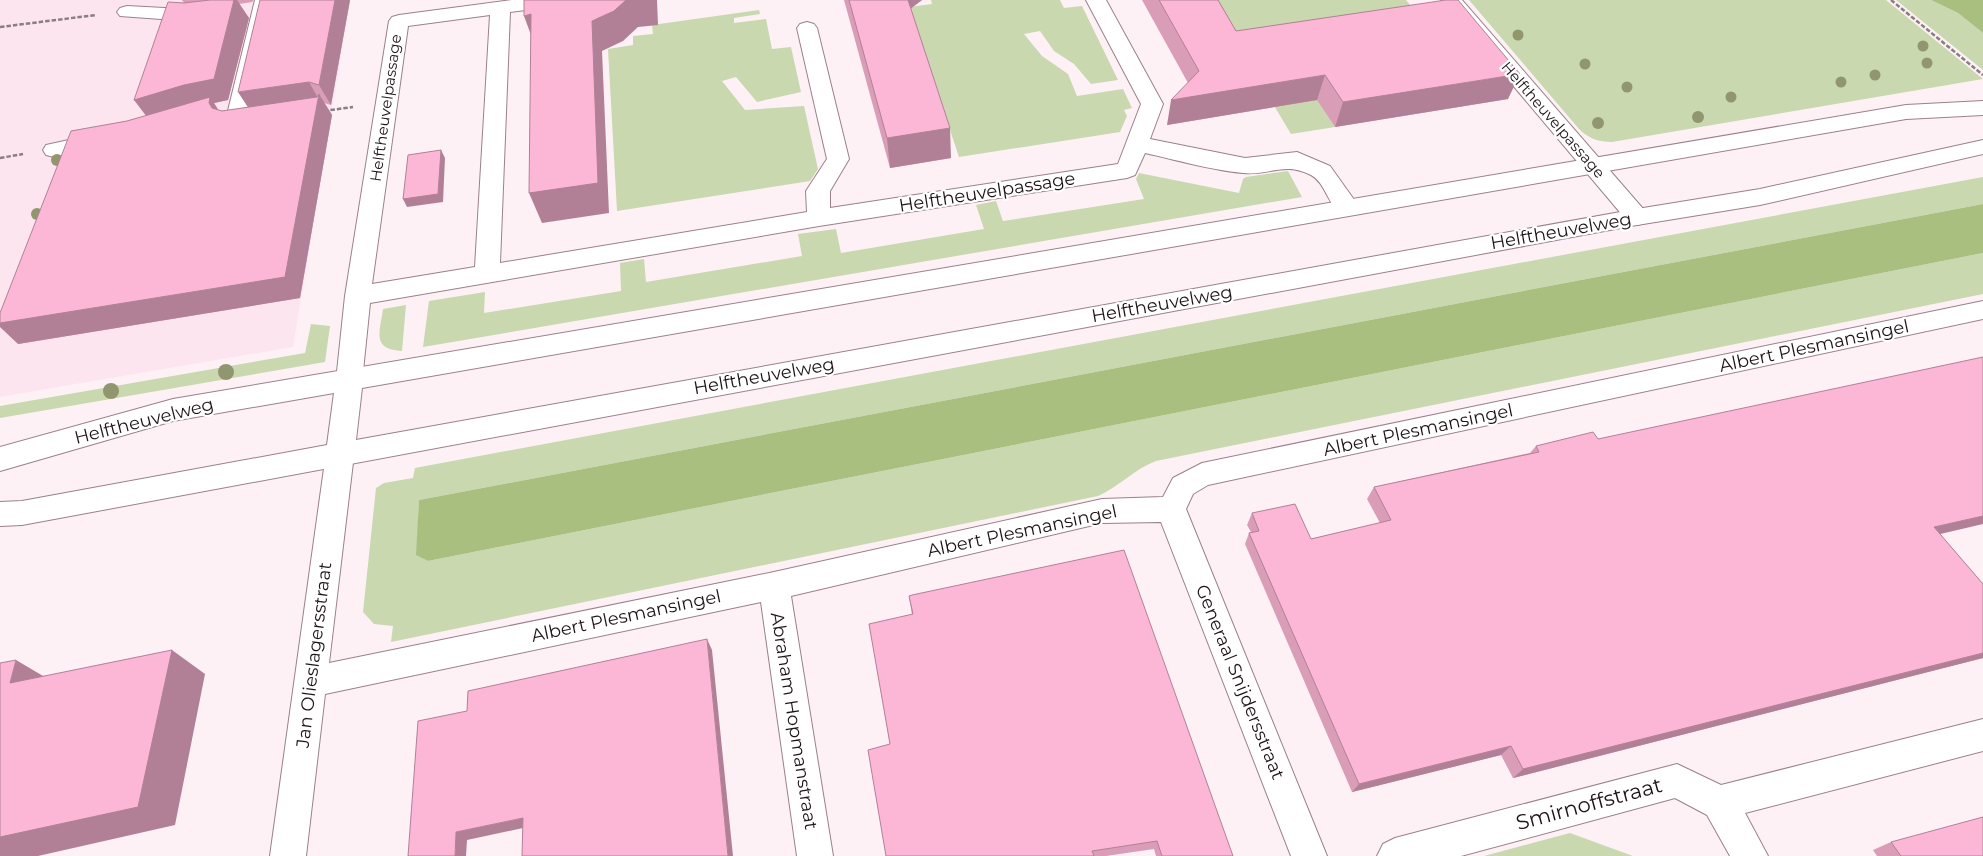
<svg xmlns="http://www.w3.org/2000/svg" width="1983" height="856" viewBox="0 0 1983 856" font-family="Montserrat,sans-serif">
<rect width="100%" height="100%" fill="#fdf1f6"/>
<path fill="#fde5ef" d="M0,0H350L293,347L0,397Z"/>
<path fill="#c9d8af" d="M931,0H1060L1064,8L1082,6L1118,80L1091,84L1074,64L1054,51L1040,31L1024,34L1042,56L1068,74L1077,96L1123,89L1132,108L1124,110L1127,116L1120,132L959,157L909,7L932,4Z
M1205,0H1406L1419,16L1284,48L1335,127L1291,134L1243,54Z
M1469,0H1886L1983,79L1612,142C1598,142 1588,138 1579,129Z
M1896,0H1931L1958,13L1983,33V70Z
M759,10L760,14L734,18V23L766,19L772,49L791,47L801,92L757,102L736,77L722,81L745,110L804,106L818,169L810,181L617,211L608,49L633,45V36L653,34L652,25Z
M1288,171L1302,197L423,347L429,301L485,292L484,313L621,291L620,263L644,259L646,282L802,256L798,234L836,229L841,253L972,231L984,229L976,205L996,201L1003,221L1144,199L1136,179L1139,173L1239,193L1243,179L1246,177Z
M1983,177V204L419,500L417,555L428,561L1983,253V294L1156,461C1134,469 1119,487 1098,496L391,642L393,626L374,624L363,612L376,488L384,483L413,478L415,468Z
M406,305L402,351C371,349 380,332 383,309Z
M311,324L330,326L325,362L0,418V406L305,353Z
M1570,833L1633,856H1484Z"/>
<path fill="#a9bf80" d="M1931,0H1983V33L1958,13Z
M1983,204V253L428,561L416,555L419,500Z"/>
<g fill="none" stroke-linecap="round" stroke-linejoin="round">
<g stroke="#9b808b" stroke-width="2">
<path id="minor" d="M255,0H275L249,114L266,115L269,120L266,125L236,130L228,128L225,123Z
M512,0H567L564,4L557,6L510,12L500,263L807,212L806,191L827,159L797,28L800,24L807,22L814,24L817,28L849,159L830,191V208L1118,164L1141,104L1086,0H1106L1163,104L1150,139L1245,158L1297,152L1330,166L1360,208L1356,214C1329,222 1330,185 1311,175C1284,161 1269,176 1243,173C1210,170 1177,160 1145,153L1135,175L1127,178L819,226L370,303L362,381L358,388L349,391L340,388L336,381L345,296L389,21L392,17L399,15ZM490,15L475,267L372,284L408,26Z
M1441,0H1462L1645,211L1649,217L1645,223L1637,225L1629,223Z
M127,6L202,10L209,12L212,16L209,20L202,22L120,16L117,12L120,8Z
M101,133L109,135L112,140L109,145L54,157L46,155L43,150L46,145Z
M1983,301V319L1208,485L1193,494L1186,509L1327,856H1291L1161,522L1102,523L791,596L833,856H797L761,602L325,694L306,856H270L326,454L330,446L340,442L350,446L354,454L329,663L774,572L1102,499L1163,497L1173,478L1202,463Z
M1983,719V751L1745,813L1768,856H1730L1707,815L1675,798L1461,856H1377L1383,844L1395,838L1677,764L1721,785Z"/>
</g>
<g stroke="#9b808b" stroke-width="2">
<path id="major" d="M1983,101V115L1906,119L362,388L356,440L1637,209L1760,189L1983,140V154L1760,205L1637,225L22,525L0,526V502L22,501L327,445L334,393L173,421L0,471V447L173,399L1906,105Z"/>
</g>
<path stroke="#897e83" stroke-width="2.5" stroke-dasharray="4.5 2" stroke-linecap="butt" d="M1891,0L1983,75
M0,27L96,15
M324,111L353,107
M0,158L23,154"/>
<use href="#minor" fill="#fff" fill-rule="evenodd"/>
<use href="#major" fill="#fff" fill-rule="evenodd"/>
</g>
<g fill="#92966f">
<circle cx="1518" cy="35" r="5.5"/>
<circle cx="1923" cy="46" r="5.5"/>
<circle cx="1927" cy="63" r="5.5"/>
<circle cx="1585" cy="64" r="5.5"/>
<circle cx="1875" cy="75" r="5.5"/>
<circle cx="1841" cy="82" r="5.5"/>
<circle cx="1627" cy="87" r="5.5"/>
<circle cx="1731" cy="97" r="5.5"/>
<circle cx="1698" cy="117" r="6"/>
<circle cx="1598" cy="123" r="6"/>
<circle cx="57" cy="160" r="6"/>
<circle cx="37" cy="214" r="6"/>
<circle cx="226" cy="372" r="8"/>
<circle cx="111" cy="391" r="8"/>
</g>
<path fill="#da9db8" d="M182,0H254L252,2L239,4L249,18L228,100L214,103L218,110L222,111L248,107L260,0H350L331,105L324,103L332,115L300,298L18,344L127,121L146,116L184,3Z
M844,0H922L911,8L951,158L890,168Z
M1142,0H1218L1236,31L1508,99L1335,127L1317,100L1167,125L1188,83Z
M1536,446L1940,534L1983,584V658L1513,778L1501,755L1352,792L1245,544L1249,533L1251,532L1247,525L1252,513L1311,539L1380,523L1367,499L1374,487L1530,453Z
M909,596L1233,856H1156L1154,849L1106,856H886L890,744L912,615Z
M1891,842L1983,856H1877L1873,850Z"/>
<path fill="#b18096" d="M234,0H237L249,18L228,100L214,103L224,119L150,121L134,100Z
M335,0H350L331,105L319,85Z
M626,0H657L658,25L638,27L623,41L602,51L609,213L542,223L529,193L592,21Z
M904,0H922L905,13Z
M531,14L535,46L524,16Z
M1520,74L1508,99L1335,127L1343,102Z
M1325,75L1317,100L1167,125L1171,100Z
M309,82L318,98L319,94L332,115L300,298L18,344L0,327V323L251,112L238,92Z
M950,128L951,158L890,168L887,138Z
M441,150L445,158L443,202L407,207L403,199Z
M1983,516V524L1919,539L1934,527Z
M707,639L712,650L733,856H728Z
M172,650L205,674L175,825L38,856H0V837Z
M1983,653V658L1513,778L1523,769Z
M16,660L55,683H10Z
M1511,746L1501,755L1352,792L1359,784Z
M523,818L532,826L467,840L466,856H455L456,832Z"/>
<path fill="#fdb7d6" stroke="#b18096" d="M210,0H234L214,79L184,85L134,100L168,2L184,3Z
M260,0H335L319,85L309,82L238,92Z
M524,0H626L614,11L592,21L598,183L529,193L531,14L524,16Z
M849,0H908L950,128L887,138Z
M1159,0H1218L1236,31L1446,0H1458L1520,74L1343,102L1325,75L1171,100L1199,71Z
M319,94L285,277L0,323V313L71,131L127,121L210,97L209,103L212,108L222,111L317,97Z
M441,150L438,194L403,199L408,155Z
M1983,357V516L1934,527L1983,584V653L1523,769L1511,746L1359,784L1249,533L1259,531L1252,513L1295,504L1311,539L1391,520L1374,487L1539,452L1536,446L1593,432L1598,439Z
M1124,550L1233,856H1162L1157,841L1092,851L1094,856H886L868,750L890,744L869,624L913,614L909,596L912,595Z
M707,639L728,856H522L523,818L456,832L455,856H408L418,721L467,711L468,691Z
M172,650L138,807L0,837V663L16,660L10,683Z
M1983,817V856H1901L1891,842Z"/>
<g text-anchor="middle" stroke-width="4.5" stroke-linejoin="round" paint-order="stroke">
<g font-size="15" fill="#1d1318" stroke="#fff">
<text transform="translate(386 108) rotate(-82)" y="5">Helftheuvelpassage</text>
<text transform="translate(1553 120) rotate(49)" y="5">Helftheuvelpassage</text>
</g>
<g font-size="18" fill="#1d1318" stroke="#fff">
<text transform="translate(987 192) rotate(-9)" y="6">Helftheuvelpassage</text>
<text transform="translate(1561 231) rotate(-10)" y="6">Helftheuvelweg</text>
<text transform="translate(1162 304) rotate(-10)" y="6">Helftheuvelweg</text>
<text transform="translate(1814 346) rotate(-12)" y="6">Albert Plesmansingel</text>
<text transform="translate(764 376) rotate(-10)" y="6">Helftheuvelweg</text>
<text transform="translate(144 421) rotate(-14)" y="6">Helftheuvelweg</text>
<text transform="translate(1418 430) rotate(-12)" y="6">Albert Plesmansingel</text>
<text transform="translate(1022 531) rotate(-12)" y="6">Albert Plesmansingel</text>
<text transform="translate(626 616) rotate(-12)" y="6">Albert Plesmansingel</text>
<text transform="translate(314 655) rotate(-83)" y="6">Jan Olieslagersstraat</text>
<text transform="translate(1240 682) rotate(68)" y="6">Generaal Snijdersstraat</text>
<text transform="translate(794 721) rotate(81)" y="6">Abraham Hopmanstraat</text>
</g>
<g font-size="21" fill="#1d1318" stroke="#fff">
<text transform="translate(1589 804) rotate(-15)" y="7">Smirnoffstraat</text>
</g>
</g>
</svg>
